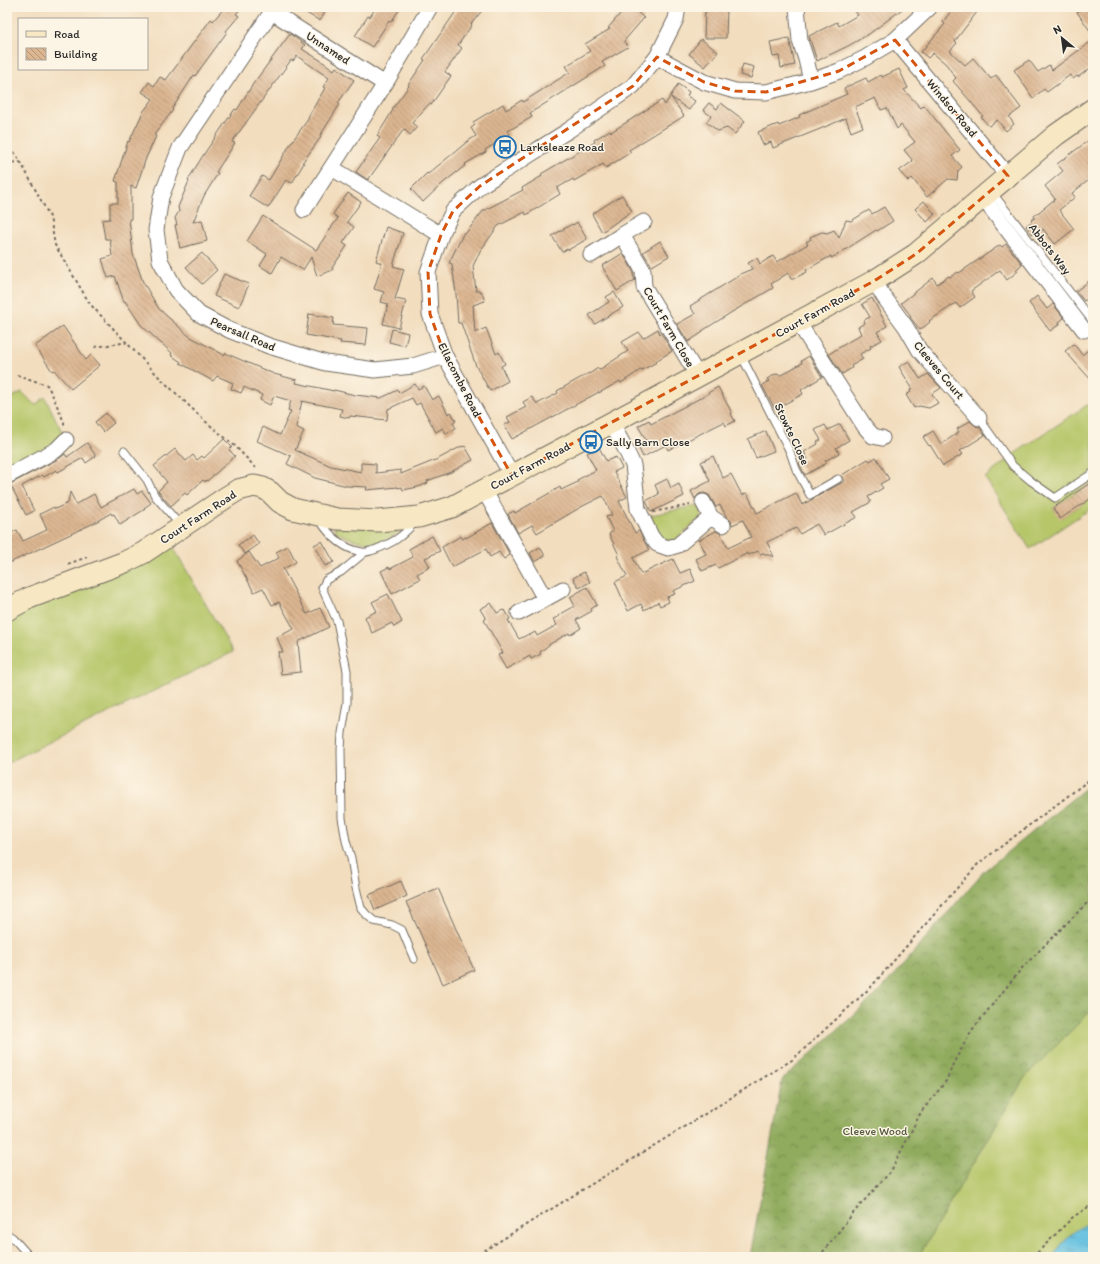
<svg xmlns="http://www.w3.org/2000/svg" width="1100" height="1264" viewBox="0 0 1100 1264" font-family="Itim,sans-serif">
<defs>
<pattern id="forest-crowns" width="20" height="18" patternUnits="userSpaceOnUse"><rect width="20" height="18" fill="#90ab5d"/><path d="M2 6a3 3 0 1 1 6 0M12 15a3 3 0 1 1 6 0" fill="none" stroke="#768b4d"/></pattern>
<pattern id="water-ripples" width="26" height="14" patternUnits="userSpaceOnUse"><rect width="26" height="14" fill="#61bfe0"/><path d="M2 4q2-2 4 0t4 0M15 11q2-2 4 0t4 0" fill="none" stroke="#509bb6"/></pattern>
<pattern id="building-back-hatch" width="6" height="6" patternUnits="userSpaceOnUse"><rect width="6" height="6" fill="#dcb691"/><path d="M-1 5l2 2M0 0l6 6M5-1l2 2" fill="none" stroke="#b39477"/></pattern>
</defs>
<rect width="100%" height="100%" fill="#fcf5e5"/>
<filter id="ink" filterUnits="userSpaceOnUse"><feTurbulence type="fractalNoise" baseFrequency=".025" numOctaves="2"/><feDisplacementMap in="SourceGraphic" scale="8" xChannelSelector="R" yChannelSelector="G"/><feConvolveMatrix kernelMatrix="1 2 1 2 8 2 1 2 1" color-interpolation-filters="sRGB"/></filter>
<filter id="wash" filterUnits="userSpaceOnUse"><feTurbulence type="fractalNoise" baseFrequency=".012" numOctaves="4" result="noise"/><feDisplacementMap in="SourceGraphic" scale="16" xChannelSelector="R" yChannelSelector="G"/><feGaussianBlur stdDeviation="0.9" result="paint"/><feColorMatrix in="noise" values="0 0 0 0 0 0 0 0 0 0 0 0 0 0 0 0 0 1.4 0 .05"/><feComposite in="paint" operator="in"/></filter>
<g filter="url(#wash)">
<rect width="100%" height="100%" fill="#f2ddbe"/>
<path fill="#b6c669" stroke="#70784a" d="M22,392L35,405L45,397L66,440L7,480V400Z
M1093,401V481L1053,508L1061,518L1093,497V507L1030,549L985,478L1014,454Z
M698,505L702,514L701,517L675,541L661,540L647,516Z
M334,527H399C400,532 398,533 393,536C375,549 354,541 336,532Z
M167,536L233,652L7,763V611Z
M1093,1009V1221C1081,1226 1060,1245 1053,1257H918L1025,1077Z"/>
<path fill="url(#forest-crowns)" stroke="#5e6b44" d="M1093,782V1009L1025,1077L918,1257H750L782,1080L879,992L984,871Z"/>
<path fill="url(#water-ripples)" stroke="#467586" d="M1093,1221V1257H1053C1062,1241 1076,1228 1093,1221Z"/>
<g id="blocks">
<path fill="url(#building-back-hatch)" d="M225,7H242L236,14L239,16L226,31L227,32L195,76L194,75L172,109L173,110L154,135L156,136L146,158L136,188L131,186V219H129L133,254L143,282L159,309L189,336L224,355L225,353L274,374L297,380L296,383L334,391V390L355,395L381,398L398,390L399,393L415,384L418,389L424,386L432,400L439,396L448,414L451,412L456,421L453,423L456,428L446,434L443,428L436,432L420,403L416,405L412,398L388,409L387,420L350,416L349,418L340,416L342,409L302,401L296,427L304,431L295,450L331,466L361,472V463L376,464V473L401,470V474L438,459L462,446V447L465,446L473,460L451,472L427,481L428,483L418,487L403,490L402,487L398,488V487L366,490L367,487L347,486L315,478L287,464L291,456L257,441L263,427L280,435L291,411L288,410L291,401L274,396L270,405L260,400L262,395L244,387L241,393L231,389L233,383L217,376L213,381L180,363L181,362L171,355L172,353L141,325L125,301L124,302L115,276L108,278L102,259L112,256L110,239H105L102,220L110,219V203H118V182L115,181L128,141L129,142L143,112L153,99L142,92L149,82L154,86L160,77L166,80L211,19L213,21Z
M296,7H328L320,21Z
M376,7H401L391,22L389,21L372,47L355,36L368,16L370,17Z
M459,7H485L471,24L472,25L458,45L462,48L445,72L451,76L431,105L429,104L412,123L417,127L410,135L404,129L368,180L356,172L380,138L377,136L393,110L392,109L409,86L408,85L425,60L423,59Z
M626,7H631L644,18L624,41L628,47L602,62L605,66L530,113L532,117L508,131L510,135L485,150L486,152L465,164L466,165L443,183L423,202L411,189L427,173L428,174L468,141L476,136L471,128L475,125L473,122L503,104L506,110L522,100L523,102L570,72L566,66L590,51L585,44L610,29L608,28Z
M706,7H727L726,38H704L705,12H706Z
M852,7H905L869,34L848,46L817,61L809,36L837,22L839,26L858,15Z
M954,7H970L977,12L955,41L957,43L950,51L965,65L973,58L991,79L996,75L1021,108L1009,117L1014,124L1006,131L997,120L989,126L981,117L983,116L953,81L956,78L946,64L933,53L928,58L921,52L945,24L943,22Z
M1085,7H1093V35L1077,12Z
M290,34L305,45L302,49L320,60L334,70L336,67L354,80L338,103L340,104L320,136L321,137L302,163H304L292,183L286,180L268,208L249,196L262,176L269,180L291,143L309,118L308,117L325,88L323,87L329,78L297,56L293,61L291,60L232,142L235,143L216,172L218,173L204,196L193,222L202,220L207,241L180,248L175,225H177L175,218L179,211L178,207L189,181L188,180L202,157L223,126L235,109L237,110L253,84Z
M789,38L795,65L781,68L779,56L773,57L770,42Z
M701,39L718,52L705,67L689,54Z
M1093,40V66L1078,77L1077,76L1073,79L1070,75L1047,92L1044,89L1033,98L1014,70L1029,60L1038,72L1049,65L1052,70Z
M743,64L754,67L751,78L740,75Z
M899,69L908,88L904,90L921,108L924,105L960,150L952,156L962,167L958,171L957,180L948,179L927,197L912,178L908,181L899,171L913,161L904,150L915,142L901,125L897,129L887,108L881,110L875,98L855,107L863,127L851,132L846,118L820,129L773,148L771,142L763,145L758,132L778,124L779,126L800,117L799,115L847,94L844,88L866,78L868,82L881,75L882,77Z
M678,84L689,92L687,96L695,101L689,110L671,97L684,116L629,150L631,152L606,168L603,164L574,181L573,179L557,188L560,194L526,215L525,212L498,226L480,251L473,266L476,291H481L485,301L473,305L475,333L486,328L496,354L499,352L505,364L501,366L508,381L490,391L476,366L461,323H458L456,294L452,264L449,263L464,232L466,233L483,211L523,190L522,188L542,176L541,174L595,142L594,140L610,130L611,132L662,100L665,105Z
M709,103L717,109L721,103L745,121L735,134L727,128L718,131L706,122L711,116L703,110Z
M1093,137V177L1072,193L1075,197L1059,210L1074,229L1055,244L1043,229L1040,231L1039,229L1032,234L1026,226L1032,221L1031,220L1035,218L1034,216L1055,199L1045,186L1063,171L1057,164Z
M348,193L361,202L347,222L354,227L343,243L347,246L332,268L333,270L317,276L311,257L303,270L281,257L272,273L260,266L267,254L247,241L263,216L316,250L338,218L333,214Z
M622,195L632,211L602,232L592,214Z
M924,201L935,214L927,222L915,209Z
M884,207L893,221L877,231L876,230L837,255L831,258V256L806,270L807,272L793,279H791L788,273L771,284L773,288L732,312L702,331L703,332L688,342L677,324L695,314L690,306L740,275V274L752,269L748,263L757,258L760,264L773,256L777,262L808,244L806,242L811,239L810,237L822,232L827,233L834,230L839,238L846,220L851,221L869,210L872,214Z
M577,222L587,239L568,250L567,249L562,252L552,236L572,224L573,225Z
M386,227L403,233L393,266L404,269L395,299L406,301L399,328L383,324L388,304L381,302L384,292L374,289L382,263L376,261Z
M660,241L669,256L652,266L643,252Z
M1006,244L1022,264L1016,270L1018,271L1007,280L1000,270L971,291L975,297L960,308L956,303L929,321L930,322L920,330L910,317L911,316L901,303L933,278L937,284L949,276L950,277L958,272L959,273L1000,245L1002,247Z
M202,253L217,270L202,284L186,267Z
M623,253L634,273L633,275L635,280L617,291L602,266Z
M224,274L249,284L239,307L214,296Z
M1093,278V295L1084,301L1076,291Z
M614,292L623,307L595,324L589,315L609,302L606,297Z
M1037,296L1047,309L1053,304L1064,318L1059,322L1060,324L1050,331L1029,303Z
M872,298L887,326L877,332L882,340L870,346L871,348L860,354L863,359L851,366L852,368L842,374L829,354L861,334L858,327L865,323L864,320L870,317L862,304Z
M309,314L334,318L333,325L368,328L366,345L340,343L341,341L306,335Z
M63,326L86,360L91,355L100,365L71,389L54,370L52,371L35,346Z
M392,329L408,333L405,346L389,342Z
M658,329L660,334L661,333L672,351L656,361L657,362L642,370V369L621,383L620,381L599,393V392L512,439L504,425L510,422L507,417L526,407L523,402L532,397L537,404L558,393L557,391L589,373V374L598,368L599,370L628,351L622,342L639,332L643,338Z
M1074,344L1082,355L1093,346V382L1065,351Z
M809,356L822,377L801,390L803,394L775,409L762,385L769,381L767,379L776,374L781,375L802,363L801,361Z
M909,361L920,379L928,374L941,388L932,394L938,403L929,408L919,406L914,408L906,395L911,392L910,390L912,388L899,367Z
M718,387L732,413L731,414L735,421L726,426L724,422L668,450L666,445L643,457L637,445L646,440L638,426L649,420L651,424L708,394V393Z
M106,413L114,423L103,432L95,422Z
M970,421L976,426L979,427L985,435L960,451L963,454L943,466L930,445L929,446L923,437L933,431L941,444L943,443L959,432L957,429Z
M840,424L849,440L836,448L839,453L825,461L827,463L805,475L799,463L808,459L804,452L818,444L817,442L821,440L815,430L825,425L828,430Z
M766,431L774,451L756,458L748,439Z
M224,439L232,447L229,450L235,456L207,481L206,480L205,482L203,480L187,495L185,493L171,506L158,491L167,482L154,466L175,449L186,461L193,455L197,460L202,456L204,458Z
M87,443L96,456L86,463L83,458L58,472L56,470L44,477L42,475L22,486L34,511L26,515L10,484L60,458L65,454L67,457Z
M599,447L606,461L616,457L622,468L614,472L627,497L619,501L635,533L639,531L649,550L633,558L641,574L673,559L680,573L690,569L695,581L673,591L675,594L667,597L669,602L660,606L658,602L644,610L641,604L628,611L615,582L627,576L617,556L619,555L609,534L613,531L606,517L612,515L603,496L581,507L537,533L532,525L518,533L508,514L514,511L515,513L560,487L561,490L578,482L577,480L596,470L587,453Z
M713,456L723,478L731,474L742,495L747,493L757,513L796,493L802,505L845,481L842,475L868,459L870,461L876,457L889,479L880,484L883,488L868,497L871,502L853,512L857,517L824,535L817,524L800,534L796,528L767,542L774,557L763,553L760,554L758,551L749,555L748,553L718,568L716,565L702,571L696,559L706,554L699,540L716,531L720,533L728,548L751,537L743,520L732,525L731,521L726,516L720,505L716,507L709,495L704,493L699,494L695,499L691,491L710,481L701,462Z
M667,479L671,488L679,484L684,496L651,512L646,501L659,494L655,485Z
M1093,481V497L1060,519L1053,508Z
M134,489L137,494L142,491L151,503L144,508L145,509L120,525L114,514L112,515L111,513L94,523L7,564V535L17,530L23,541L47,530L40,514L54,507L55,509L68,503L70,492L76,504L94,494L101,507Z
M492,523L510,555L504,559L499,552L490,557L486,549L452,567L442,547L461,536L462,539L466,537V538Z
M253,535L259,544L245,554L238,545Z
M432,536L440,551L425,558L430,567L417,574L420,579L392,594L381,571L389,567L390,569L413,557L409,549Z
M322,541L334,562L325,566L314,545Z
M288,546L296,562L283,569L307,614L320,608L329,627L298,642L301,672L281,674L278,652H283L277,637L294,629L279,602L272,605L263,588L254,592L237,561L249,552L260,568L279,558L276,552Z
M540,547L545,556L535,562L530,553Z
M584,572L590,582L579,588L573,578Z
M587,587L597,605L591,609L592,611L576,620L581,628L570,635L569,633L550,644L540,652L541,654L531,659L530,656L506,669L498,655L503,653L484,620L486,619L480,609L491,603L497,613L503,610L504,611L505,610L510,619L508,620L519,639L529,634L530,635L535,632L537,636L557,625L553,619L560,616L559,615L575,606L570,597Z
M388,594L402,622L394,627L392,623L372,633L365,617L377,611L372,602Z
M401,881L407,896L375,910L369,895Z
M438,888L474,970L443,984L406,902Z"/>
</g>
</g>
<g filter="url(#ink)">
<use href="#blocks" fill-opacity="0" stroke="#71695e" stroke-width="1"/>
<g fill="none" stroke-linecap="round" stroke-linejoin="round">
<g stroke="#71695e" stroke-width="9">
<path id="lane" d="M991,191L1090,318L1093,316
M741,355L790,452L796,469L810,495L838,479
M979,418L1013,466L1031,481L1055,498L1093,473
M124,451L147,480L155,496L180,525
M319,519C329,535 343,549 362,552C366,553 370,551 374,550C393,543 402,537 415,522
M364,553L341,572L326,580L322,588L337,621L347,671V703L342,733L341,750L342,818L346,841L351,858L356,888L361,908L367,915L374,921L392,925L402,930L414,959
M7,1234L13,1238L30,1257"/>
</g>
<g stroke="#71695e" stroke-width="17">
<path id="street" d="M275,7L180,148L161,197L156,230L160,260L176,290L199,314L229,330L269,346L326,363L375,370L413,366L445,356
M797,7L800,41L806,59L811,81
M272,12L385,84
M895,40L1008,176
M657,57L704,82L735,91L766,92L811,81L839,71L865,58L895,40L930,7
M332,168L441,235
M983,198L1084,330
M304,210L385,84L430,7
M622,235L644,222
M591,255L622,235L643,270L644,287L698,376
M874,281L884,297L906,327L920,351L979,418
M798,322L865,427L873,436L882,438
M611,423L625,448L633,465L638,509L651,536L657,544L668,548L678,545L711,517L703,502
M7,476L56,450L66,440
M512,476L445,356L430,314L428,272L441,235L453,211L480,186L569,130L633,86L657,57L676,19L678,7
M484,490L545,599L519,613
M711,517L723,525
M545,599L563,589"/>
</g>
<g stroke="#71695e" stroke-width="23">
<path id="secondary" d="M7,610L29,598L125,562L143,553L225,498L238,490L254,486L263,488L270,492L280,502L293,509L337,519L378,521L419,517L452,507L611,423L874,281L916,254L1056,135L1093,109"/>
</g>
<path stroke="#71695e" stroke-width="2" stroke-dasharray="3 3" stroke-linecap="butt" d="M7,142L19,159L50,217L55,245L90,304L160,378L205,421L235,446L258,470
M7,163L20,162
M95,347L122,343H126
M17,375L47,385L52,394L64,422V427
M653,512L690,505
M68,564L87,557
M474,1257L792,1060L871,987L978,864L1093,777
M819,1257L854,1212L891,1171L921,1112L946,1081L954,1062L972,1030L1022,968L1093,897
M1033,1257L1073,1217L1093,1204"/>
<use href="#lane" stroke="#fff" stroke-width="7"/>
<use href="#street" stroke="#fff" stroke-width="15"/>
<use href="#secondary" stroke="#f7e8c3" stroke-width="21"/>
</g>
</g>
<path fill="none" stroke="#d5540f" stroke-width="3" stroke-dasharray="8 5" stroke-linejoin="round" d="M895,40L1008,176L916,254L874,281L512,476L445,356L430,314L428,272L441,235L453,211L480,186L633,86L657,57L704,82L735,91L766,92L839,71Z"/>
<defs>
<g id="bus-ring" transform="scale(1.15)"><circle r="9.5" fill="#fcf5e5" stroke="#1f6fb2" stroke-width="1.5"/><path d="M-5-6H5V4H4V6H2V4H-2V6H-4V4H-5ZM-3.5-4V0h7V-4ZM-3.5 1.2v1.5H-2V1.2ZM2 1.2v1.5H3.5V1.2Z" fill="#1f6fb2"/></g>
</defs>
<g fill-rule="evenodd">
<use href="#bus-ring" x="505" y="147"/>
<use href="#bus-ring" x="591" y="442"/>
</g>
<g text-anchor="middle" stroke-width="3" stroke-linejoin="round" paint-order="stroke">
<g font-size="12" fill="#2b2b2b" stroke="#fcf5e5">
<text transform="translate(328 48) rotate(33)" y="4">Unnamed</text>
<text transform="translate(952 108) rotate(50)" y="4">Windsor Road</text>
<text transform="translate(1050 249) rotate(52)" y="4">Abbots Way</text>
<text transform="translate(815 313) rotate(-29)" y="4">Court Farm Road</text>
<text transform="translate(669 327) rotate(60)" y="4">Court Farm Close</text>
<text transform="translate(243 334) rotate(23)" y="4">Pearsall Road</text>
<text transform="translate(939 370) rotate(50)" y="4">Cleeves Court</text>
<text transform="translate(460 380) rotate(63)" y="4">Ellacombe Road</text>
<text transform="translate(792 434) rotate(65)" y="4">Stowte Close</text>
<text transform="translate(530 466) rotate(-28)" y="4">Court Farm Road</text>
<text transform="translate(198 517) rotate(-33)" y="4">Court Farm Road</text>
</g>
<g font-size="12" fill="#2b2b2b" stroke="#fcf5e5" text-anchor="start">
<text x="520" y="151">Larksleaze Road</text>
<text x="606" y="446">Sally Barn Close</text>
</g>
<g font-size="12" fill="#555a3e" stroke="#fcf5e5">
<text x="875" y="1135">Cleeve Wood</text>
</g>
</g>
<rect width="1100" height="1264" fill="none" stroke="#fcf5e5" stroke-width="24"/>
<rect x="18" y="18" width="130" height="52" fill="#fcf5e5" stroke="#a8a49b"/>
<rect x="26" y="31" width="20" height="6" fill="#f7e8c3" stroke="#a8a49b"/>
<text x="54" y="38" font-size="12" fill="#2b2b2b">Road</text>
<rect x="26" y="48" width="20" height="12" fill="url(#building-back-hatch)" stroke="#a8a49b"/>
<text x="54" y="58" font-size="12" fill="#2b2b2b">Building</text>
<g transform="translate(1062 38) rotate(331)" stroke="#fcf5e5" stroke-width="3" paint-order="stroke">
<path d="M0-3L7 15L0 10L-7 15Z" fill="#2b2b2b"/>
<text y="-6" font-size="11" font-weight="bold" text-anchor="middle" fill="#2b2b2b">N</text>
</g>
</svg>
